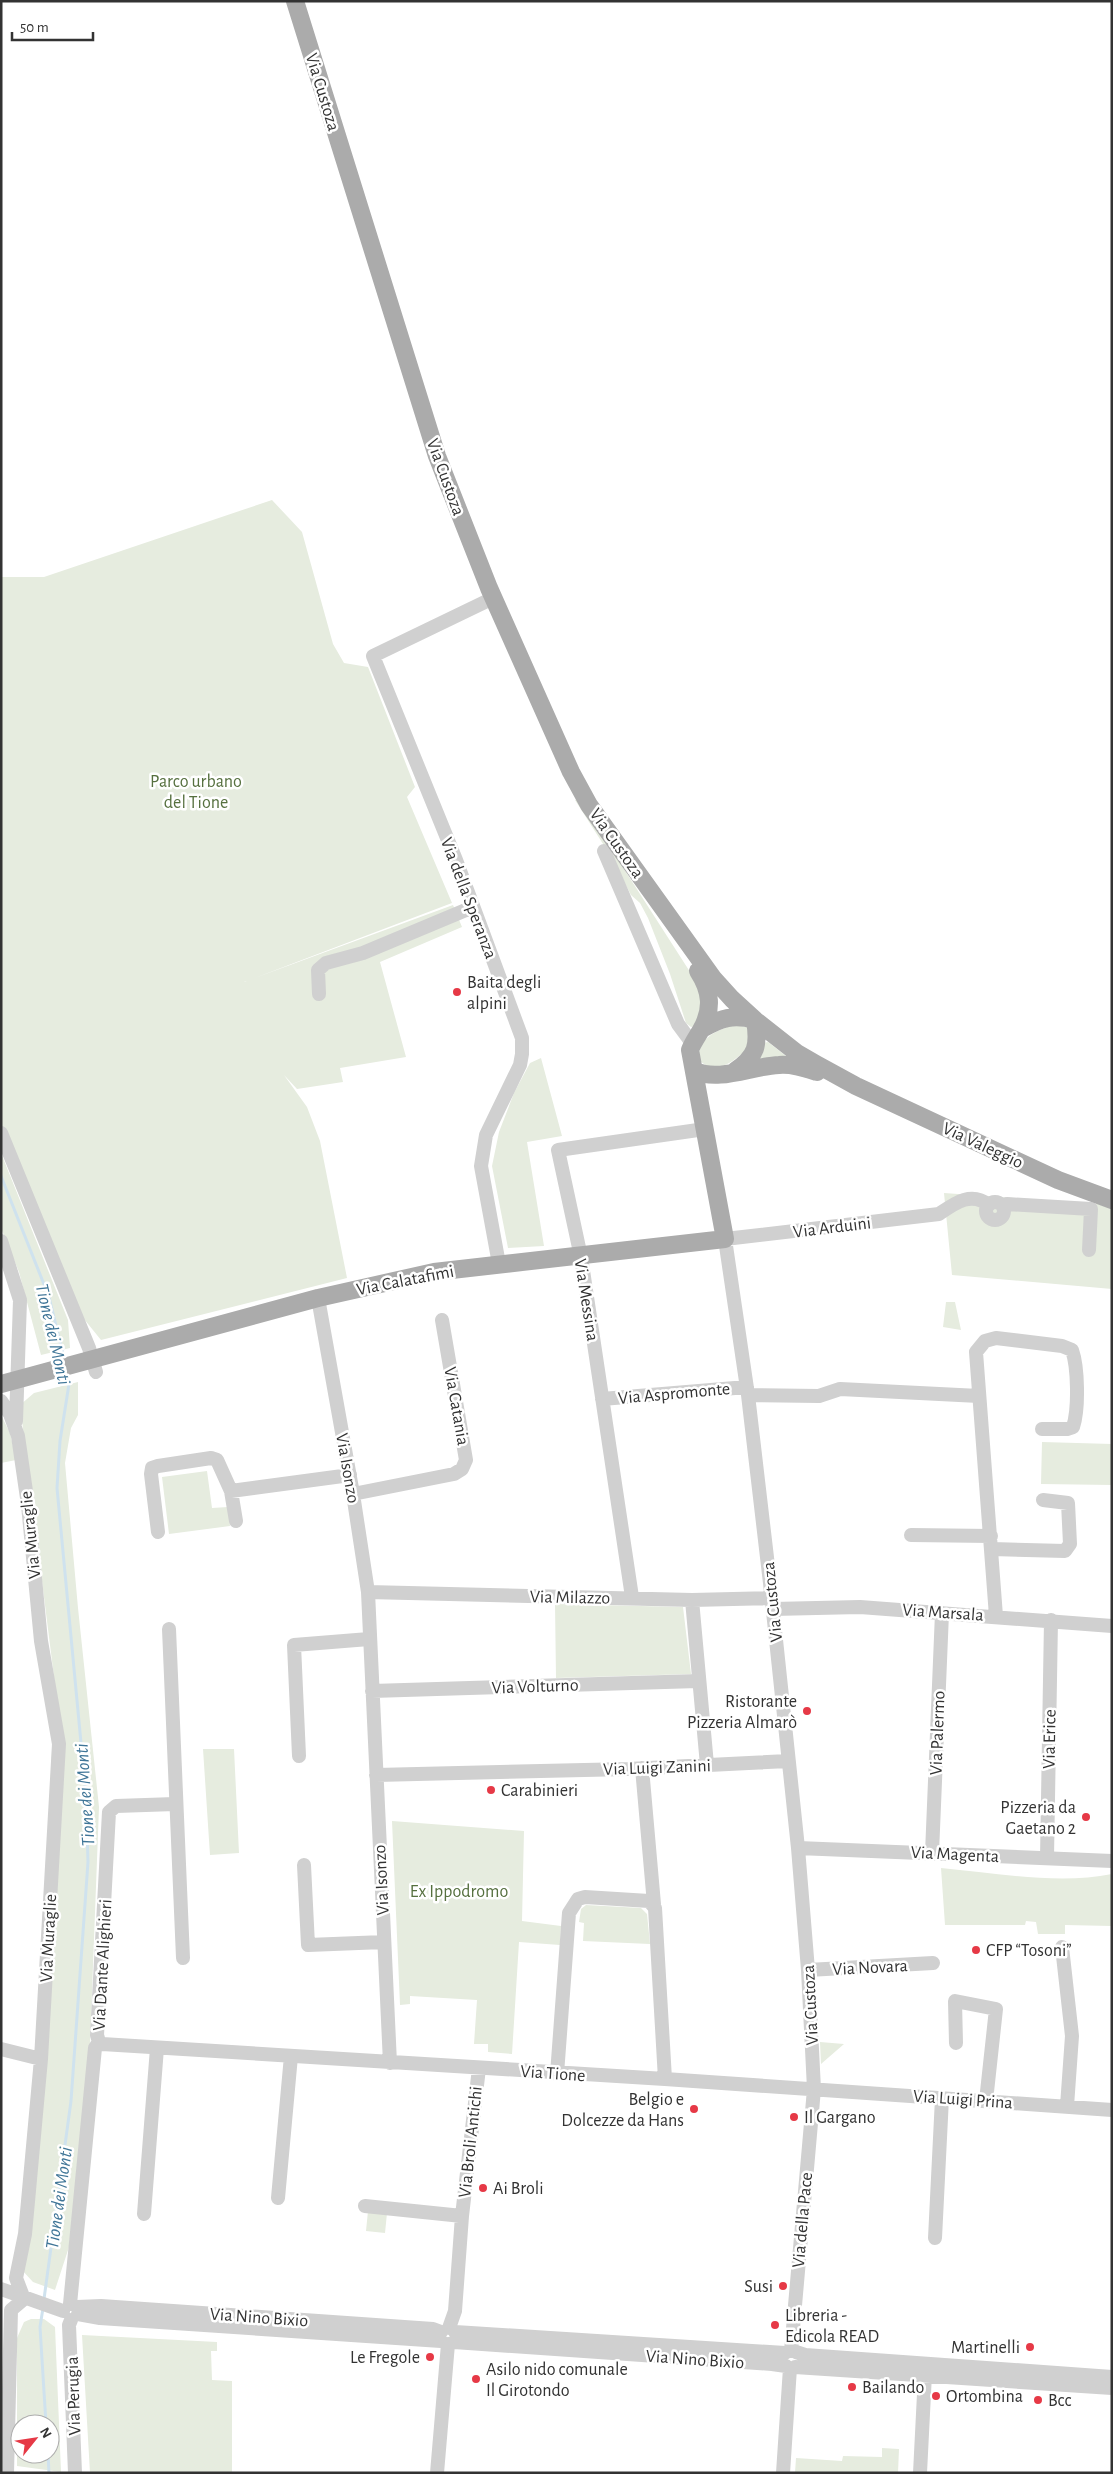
<svg xmlns="http://www.w3.org/2000/svg" width="1113" height="2474" viewBox="0 0 1113 2474" font-family="'Alegreya Sans',sans-serif">
<rect width="100%" height="100%" fill="#fff"/>
<path fill="#e6ecdf" fill-rule="evenodd" d="M272,500L302,532L333,644L344,663L368,667L415,787L407,797L452,903L244,982L453,905L462,927L380,962L406,1057L340,1068L343,1082L297,1089L284,1075L307,1107L320,1141L347,1278L101,1340L80,1314L1,1125V577H44Z
M579,799L701,989L702,1012L695,1026L691,1027L686,1023L670,974L648,918L640,903L631,895L612,858L575,800Z
M733,1025L748,1027L749,1047C736,1060 716,1077 699,1060C697,1038 716,1031 733,1025Z
M768,1042L786,1056V1058L758,1063L763,1043Z
M541,1058L562,1136L527,1142L544,1246L508,1248L492,1166L499,1132L514,1093L530,1063Z
M1,1153L68,1320L70,1348L41,1355L19,1272L1,1228Z
M944,1193L1098,1204L1112,1209V1289L952,1275Z
M946,1302H955L961,1330L943,1327Z
M78,1382V1415L71,1428L65,1463L78,1608L99,1807L90,2045L69,2247L55,2290L33,2282L21,2269L30,2225L55,1685L20,1405L34,1393Z
M1,1415L10,1433L16,1460L1,1463Z
M1042,1442L1112,1444V1485L1041,1484Z
M207,1471L212,1508L228,1507L230,1526L169,1534L162,1477Z
M555,1604L683,1607L691,1674L556,1678Z
M203,1749H234L239,1853L210,1855Z
M392,1821L524,1831L522,1921L561,1926L560,1945L519,1942L512,2054L488,2052V2044H474L477,2000L410,1996V2004L400,2005Z
M941,1868C995,1873 1059,1885 1112,1874V1926L1065,1925V1934H1038L1036,1922L1026,1921L1025,1925H945Z
M586,1905L641,1908L647,1914L650,1944L583,1941L584,1923L579,1922L581,1909Z
M820,2042L844,2044L821,2064Z
M368,2211L387,2213L385,2233L366,2231Z
M31,2319H44L55,2327L61,2472L17,2466V2338L24,2322ZM20,2424H50V2454H20Z
M82,2335L217,2342V2351H211L212,2380L232,2381V2473H90Z
M882,2448L899,2449L898,2473H795L796,2458L842,2461L843,2456L882,2457Z"/>
<g fill="none" stroke-linecap="round" stroke-linejoin="round">
<path stroke="#cfe2ee" stroke-width="3" d="M1,1176L49,1297L65,1362
M44,2299L71,2101L88,1862L86,1796L57,1488L60,1441L69,1384L67,1373
M43,2308L40,2327L46,2424
M48,2454L49,2473"/>
<path stroke="#d0d0d0" stroke-width="14" d="M487,601L373,656L456,860L522,1038V1054L520,1065L486,1135L481,1166L499,1264
M604,851L678,1024L692,1043
M319,994L318,970L326,963L363,953L473,907
M1,1133L89,1348L96,1372
M986 1211a9 9 0 1 1 18 0a9 9 0 1 1-18 0Z
M1003,1207L1007,1204L1091,1209L1089,1250
M1,1241L20,1300L16,1421
M318,1298L353,1494L368,1592L390,2063
M748,1395L819,1396L840,1389L979,1396
M602,1399L747,1387
M1,1401L10,1414L18,1436L28,1505L41,1641L59,1744L41,2059L25,2234L16,2278L24,2299
M231,1491L236,1521
M353,1494L454,1474L462,1469L466,1460L442,1320
M158,1532L151,1474L152,1468L158,1466L211,1458L217,1460L231,1491L350,1475
M911,1535L991,1536
M992,1549L1065,1551L1070,1544L1068,1503L1043,1500
M368,1592L692,1600L772,1598
M632,1597L581,1257L558,1150L705,1129
M692,1600L707,1765
M773,1609L860,1607L1112,1626
M996,1616L976,1352L985,1341L996,1338L1062,1346L1072,1350C1078,1367 1079,1409 1073,1427L1067,1429H1042
M169,1629L183,1958
M372,1691L698,1681
M299,1756L294,1645L369,1639
M642,1768L654,1904
M376,1775L628,1769L788,1761
M798,1848L1112,1861
M932,1853L942,1613
M1047,1858L1051,1620
M304,1865L308,1945L384,1942
M1062,1947L1072,2036L1067,2106
M808,1970L933,1963
M99,2042L102,2044L665,2079L1112,2110
M956,2043L955,2001L996,2009L986,2101
M1,2049L41,2059
M557,2074L569,1913L578,1899L585,1897L649,1901L655,1908L665,2079
M278,2198L291,2056
M365,2206L462,2216
M144,2214L157,2048
M935,2238L942,2098
M1,2289L63,2311
M70,2304L95,2048L99,2042L97,2035L109,1812L116,1806L175,1804
M77,2307L101,2306L433,2329L441,2332
M78,2314L100,2318L441,2341
M71,2320L69,2325L75,2473
M449,2328L455,2311L462,2216L479,2068
M455,2332L785,2353
M454,2342L772,2364L786,2366
M791,2351L814,2089L808,1970L798,1848L770,1583L748,1395L725,1239L939,1214C955,1203 971,1191 989,1205
M796,2352L805,2355L1112,2377
M795,2367L1112,2388
M7,2473L11,2310L24,2299
M437,2473L448,2344
M783,2473L790,2368
M920,2473L925,2374"/>
<path stroke="#ababab" stroke-width="18" d="M295,1L437,456L489,588L571,772L589,805L713,978L732,999L755,1020L797,1053L816,1064L856,1086L1058,1180L1112,1200
M702,1029C721,1018 733,1014 755,1020
M695,1071C719,1082 752,1066 779,1065C792,1064 804,1068 817,1072
M735,1071C757,1056 759,1045 755,1020
M1,1384L318,1298L434,1272L725,1239L690,1050C693,1042 697,1037 701,1030C713,1009 711,991 698,971"/>
</g>
<g fill="#e63946" stroke="#fff" stroke-width="2">
<circle cx="457" cy="992" r="5"/>
<circle cx="807" cy="1711" r="5"/>
<circle cx="491" cy="1790" r="5"/>
<circle cx="1086" cy="1817" r="5"/>
<circle cx="976" cy="1950" r="5"/>
<circle cx="694" cy="2109" r="5"/>
<circle cx="794" cy="2117" r="5"/>
<circle cx="483" cy="2188" r="5"/>
<circle cx="783" cy="2286" r="5"/>
<circle cx="775" cy="2325" r="5"/>
<circle cx="1030" cy="2347" r="5"/>
<circle cx="430" cy="2357" r="5"/>
<circle cx="476" cy="2379" r="5"/>
<circle cx="852" cy="2387" r="5"/>
<circle cx="936" cy="2396" r="5"/>
<circle cx="1038" cy="2400" r="5"/>
</g>
<g text-anchor="middle" stroke-width="5" stroke-linejoin="round" paint-order="stroke">
<g font-size="18" fill="#333" stroke="#fff">
<text transform="translate(323 92) rotate(73)" y="6">Via Custoza</text>
<text transform="translate(446 477) rotate(70)" y="6">Via Custoza</text>
<text transform="translate(617 843) rotate(55)" y="6">Via Custoza</text>
<text transform="translate(469 898) rotate(69)" y="6">Via della Speranza</text>
<text transform="translate(983 1145) rotate(25)" y="6">Via Valeggio</text>
<text transform="translate(832 1227) rotate(-7)" y="6">Via Arduini</text>
<text transform="translate(405 1280) rotate(-11)" y="6">Via Calatafimi</text>
<text transform="translate(587 1300) rotate(81)" y="6">Via Messina</text>
<text transform="translate(674 1393) rotate(-5)" y="6">Via Aspromonte</text>
<text transform="translate(457 1406) rotate(80)" y="6">Via Catania</text>
<text transform="translate(348 1468) rotate(80)" y="6">Via Isonzo</text>
<text transform="translate(30 1535) rotate(-96)" y="6">Via Muraglie</text>
<text transform="translate(570 1597) rotate(1)" y="6">Via Milazzo</text>
<text transform="translate(772 1602) rotate(-96)" y="6">Via Custoza</text>
<text transform="translate(943 1612) rotate(4)" y="6">Via Marsala</text>
<text transform="translate(535 1686) rotate(-2)" y="6">Via Volturno</text>
<text transform="translate(937 1733) rotate(-88)" y="6">Via Palermo</text>
<text transform="translate(1049 1739) rotate(-89)" y="6">Via Erice</text>
<text transform="translate(657 1767) rotate(-2)" y="6">Via Luigi Zanini</text>
<text transform="translate(955 1854) rotate(3)" y="6">Via Magenta</text>
<text transform="translate(381 1880) rotate(-93)" y="6">Via Isonzo</text>
<text transform="translate(48 1938) rotate(-87)" y="6">Via Muraglie</text>
<text transform="translate(102 1965) rotate(-87)" y="6">Via Dante Alighieri</text>
<text transform="translate(870 1967) rotate(-3)" y="6">Via Novara</text>
<text transform="translate(810 2005) rotate(-93)" y="6">Via Custoza</text>
<text transform="translate(553 2073) rotate(4)" y="6">Via Tione</text>
<text transform="translate(963 2099) rotate(4)" y="6">Via Luigi Prina</text>
<text transform="translate(470 2142) rotate(-84)" y="6">Via Broli Antichi</text>
<text transform="translate(802 2220) rotate(-85)" y="6">Via della Pace</text>
<text transform="translate(259 2317) rotate(4)" y="6">Via Nino Bixio</text>
<text transform="translate(695 2359) rotate(4)" y="6">Via Nino Bixio</text>
<text transform="translate(73 2396) rotate(-92)" y="6">Via Perugia</text>
</g>
<g font-size="18" fill="#56703f" stroke="#fff">
<text x="196" y="787">Parco urbano<tspan x="196" dy="21">del Tione</tspan></text>
<text x="459" y="1897">Ex Ippodromo</text>
</g>
<g font-size="18" fill="#333" stroke="#fff" text-anchor="start">
<text x="467" y="988">Baita degli<tspan x="467" dy="21">alpini</tspan></text>
<text x="797" y="1707" text-anchor="end">Ristorante<tspan x="797" dy="21">Pizzeria Almarò</tspan></text>
<text x="501" y="1796">Carabinieri</text>
<text x="1076" y="1813" text-anchor="end">Pizzeria da<tspan x="1076" dy="21">Gaetano 2</tspan></text>
<text x="986" y="1956">CFP “Tosoni”</text>
<text x="684" y="2105" text-anchor="end">Belgio e<tspan x="684" dy="21">Dolcezze da Hans</tspan></text>
<text x="804" y="2123">Il Gargano</text>
<text x="493" y="2194">Ai Broli</text>
<text x="773" y="2292" text-anchor="end">Susi</text>
<text x="785" y="2321">Libreria -<tspan x="785" dy="21">Edicola READ</tspan></text>
<text x="1020" y="2353" text-anchor="end">Martinelli</text>
<text x="420" y="2363" text-anchor="end">Le Fregole</text>
<text x="486" y="2375">Asilo nido comunale<tspan x="486" dy="21">Il Girotondo</tspan></text>
<text x="862" y="2393">Bailando</text>
<text x="946" y="2402">Ortombina</text>
<text x="1048" y="2406">Bcc</text>
</g>
<g font-size="19" font-style="italic" fill="#3f7597" stroke="#fff">
<text transform="translate(54 1334) rotate(77)" y="7">Tione dei Monti</text>
<text transform="translate(84 1795) rotate(-94)" y="7">Tione dei Monti</text>
<text transform="translate(58 2198) rotate(-82)" y="7">Tione dei Monti</text>
</g>
</g>
<rect width="1113" height="2474" fill="none" stroke="#333333" stroke-width="5"/>
<g transform="translate(35 2439) rotate(60)"><circle r="24" fill="#ffffff" stroke="#adadad"/>
<path d="M0-4L9 19L0 12L-9 19Z" fill="#e63946"/>
<text y="-8" font-size="14" font-weight="bold" text-anchor="middle" fill="#333333">N</text>
</g>
<path d="M12 32v8h81v-8" fill="none" stroke="#333333" stroke-width="2.5"/>
<text x="20" y="32" font-size="15" fill="#333333" stroke="#ffffff" stroke-width="4" paint-order="stroke">50 m</text>
</svg>
